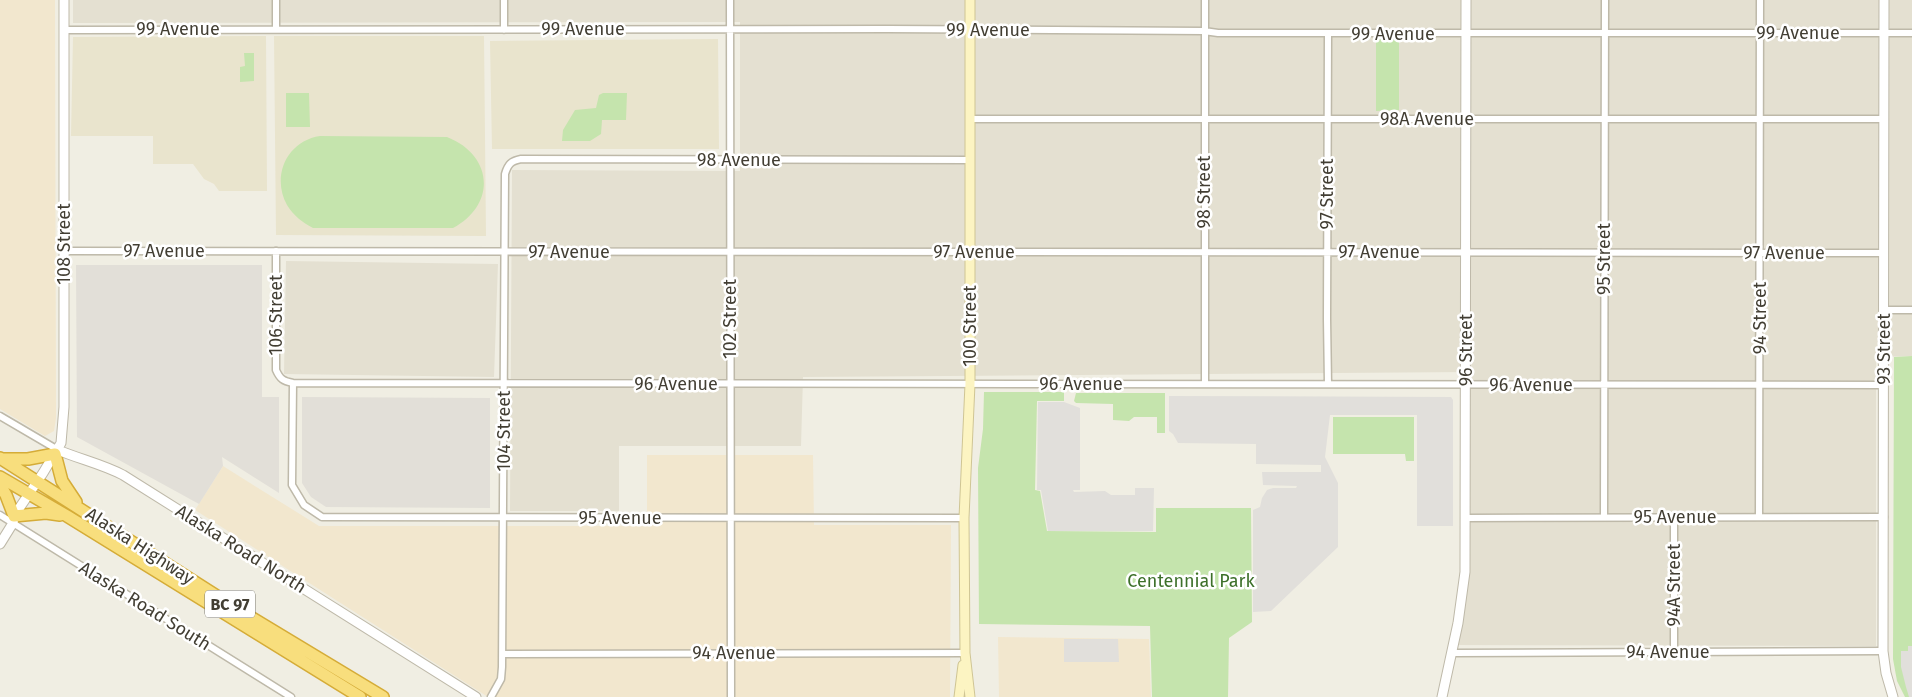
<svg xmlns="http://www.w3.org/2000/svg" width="1912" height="697" viewBox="0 0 1912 697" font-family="'Fira Sans',sans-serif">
<rect width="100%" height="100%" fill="#f0eee3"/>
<path fill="#e4e0d1" d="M73,0H1912V356L1876,357V646L1458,645L1468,577L1469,372L803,377L801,446H619V511H510L512,170L740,171V22L73,23Z
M286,261L498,264L494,377L284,374Z"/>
<path fill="#f2e7ce" d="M0,0H55L56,418L54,431L45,436L0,409Z
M647,455H813L814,525H951L950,697H488L195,510L223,466L319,526H647Z
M998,637L1149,639L1151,697H999Z"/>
<path fill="#e2dfd8" d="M76,265H262V397H279V493L222,457L223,466L199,504L77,437Z
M302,397L490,398V508L326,507L311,497L302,483Z"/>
<path fill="#e9e4cd" d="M266,36L267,191H219L214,184L204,179L193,164H153V136H71L73,37Z
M274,36H484L486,236L276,235Z
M718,39L719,149H492L490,41Z"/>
<path fill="#c5e4ad" d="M1376,39H1399V110L1376,111Z
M244,53H254V81L240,82V67L245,66Z
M286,93H309L310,127H286Z
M603,93H627L626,120H602L601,134L590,141H562L563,130L575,110L596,108L599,95Z
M320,136L447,137C493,155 497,204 453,228H313C302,222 294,216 287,205C271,176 287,141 320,136Z
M1912,356V697H1905L1897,681L1893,659L1894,357Z
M984,392H1064V401H1037L1035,490L1040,491L1047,531L1156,532V508H1251L1252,622L1229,638L1228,697H1152L1150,626L979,624L978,468L983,429Z
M1076,393H1165V433H1157V417H1134L1129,421L1113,420V404L1076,403L1074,401Z
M1333,417H1414V461H1406L1405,454H1333Z"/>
<path fill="#e1dfdb" d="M1169,396L1451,397L1453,400V526H1417V415H1330L1325,457L1338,483V547L1271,611L1253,612V510L1260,507L1262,498L1267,490L1273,488H1296L1297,486L1263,485L1262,472H1321V465L1256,464V444L1178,443L1173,434L1169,431Z
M1038,402H1064L1080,408V490H1073L1074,492L1105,491L1111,495H1135V488H1154L1153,531H1048L1041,490H1037Z
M1064,639H1118L1119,662H1064Z
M1908,646H1912V697H1909L1906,687L1901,667V651H1908Z"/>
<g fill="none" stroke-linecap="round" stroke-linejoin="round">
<g stroke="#beb9a9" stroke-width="9">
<path id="minor" d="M504,0V30
M730,0L731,697
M276,29V0
M65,30L888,29L1204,31L1218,33H1912
M1328,34L1327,319L1328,384
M970,119H1884
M64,251L1884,253
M276,251V370C280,379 283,381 293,383L1884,385
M1884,310H1912
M293,383L292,485L304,505L322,517L964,518
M1205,383V0
M0,416L58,450
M0,515L291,697
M1604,517L1605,0
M1759,517L1760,0
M1466,518L1884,517
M1674,652V517
M1452,653L1883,651
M503,654L965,653
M491,697L501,679L502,667L505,174C508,164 511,161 521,159L970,160"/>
</g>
<g stroke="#beb9a9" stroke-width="11">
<path id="tertiary" d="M1884,0L1883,651L1886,673L1893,697
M58,450C79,459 102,464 123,475L476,697
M0,544L13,523L14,516L43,473L61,443L64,407V0
M1442,697L1458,623L1465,572L1466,0"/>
</g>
<g stroke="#cfc594" stroke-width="11">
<path id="secondary" d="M959,697L963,665
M970,697L965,653L964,518L970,384V0"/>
</g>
<g stroke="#d5ac38" stroke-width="14">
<path id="trunk" d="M0,458L237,609L383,697
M2,459H28L55,454L62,481L76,502
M0,477L67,516L360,697
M0,485L6,495L14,516L46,513L60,515"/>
</g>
<use href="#minor" stroke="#fff" stroke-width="6"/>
<use href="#tertiary" stroke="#fff" stroke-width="9"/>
<use href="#secondary" stroke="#fcf4c2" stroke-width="9"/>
<use href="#trunk" stroke="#f8de7d" stroke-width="11"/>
</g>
<g text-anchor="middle" stroke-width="5" stroke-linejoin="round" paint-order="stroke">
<rect fill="#fff" stroke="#7b7870" stroke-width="1" x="205" y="590.5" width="50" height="27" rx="4"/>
<g font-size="16" font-weight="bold" fill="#423e33">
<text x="230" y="610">BC 97</text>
</g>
<g font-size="18" fill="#423e33" stroke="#fff">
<text x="178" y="35">99 Avenue</text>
<text x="583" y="35">99 Avenue</text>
<text x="988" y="36">99 Avenue</text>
<text x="1798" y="39">99 Avenue</text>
<text x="1393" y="40">99 Avenue</text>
<text x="1427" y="125">98A Avenue</text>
<text x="739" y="166">98 Avenue</text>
<text transform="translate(1204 192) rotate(-90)" y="6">98 Street</text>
<text transform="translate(1327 194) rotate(-90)" y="6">97 Street</text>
<text transform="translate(64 244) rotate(-90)" y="6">108 Street</text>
<text x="164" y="257">97 Avenue</text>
<text x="569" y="258">97 Avenue</text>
<text x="974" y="258">97 Avenue</text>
<text x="1379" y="258">97 Avenue</text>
<text x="1784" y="259">97 Avenue</text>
<text transform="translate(1604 259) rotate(-90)" y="6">95 Street</text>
<text transform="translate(276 315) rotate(-90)" y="6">106 Street</text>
<text transform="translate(1760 318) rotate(-90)" y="6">94 Street</text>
<text transform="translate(730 319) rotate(-90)" y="6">102 Street</text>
<text transform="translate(970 326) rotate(-90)" y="6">100 Street</text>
<text transform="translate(1884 349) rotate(-90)" y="6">93 Street</text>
<text transform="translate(1466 350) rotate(-90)" y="6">96 Street</text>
<text x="676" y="390">96 Avenue</text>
<text x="1081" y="390">96 Avenue</text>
<text x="1531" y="391">96 Avenue</text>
<text transform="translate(504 431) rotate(-90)" y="6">104 Street</text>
<text x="1675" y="523">95 Avenue</text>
<text x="620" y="524">95 Avenue</text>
<text transform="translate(140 546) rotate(33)" y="6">Alaska Highway</text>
<text transform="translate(241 549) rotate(32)" y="6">Alaska Road North</text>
<text transform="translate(1674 585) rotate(-90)" y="6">94A Street</text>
<text transform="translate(145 606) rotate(32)" y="6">Alaska Road South</text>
<text x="1668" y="658">94 Avenue</text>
<text x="734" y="659">94 Avenue</text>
</g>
<g font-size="18" fill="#3d702a" stroke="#fff">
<text x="1191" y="587">Centennial Park</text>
</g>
</g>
</svg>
